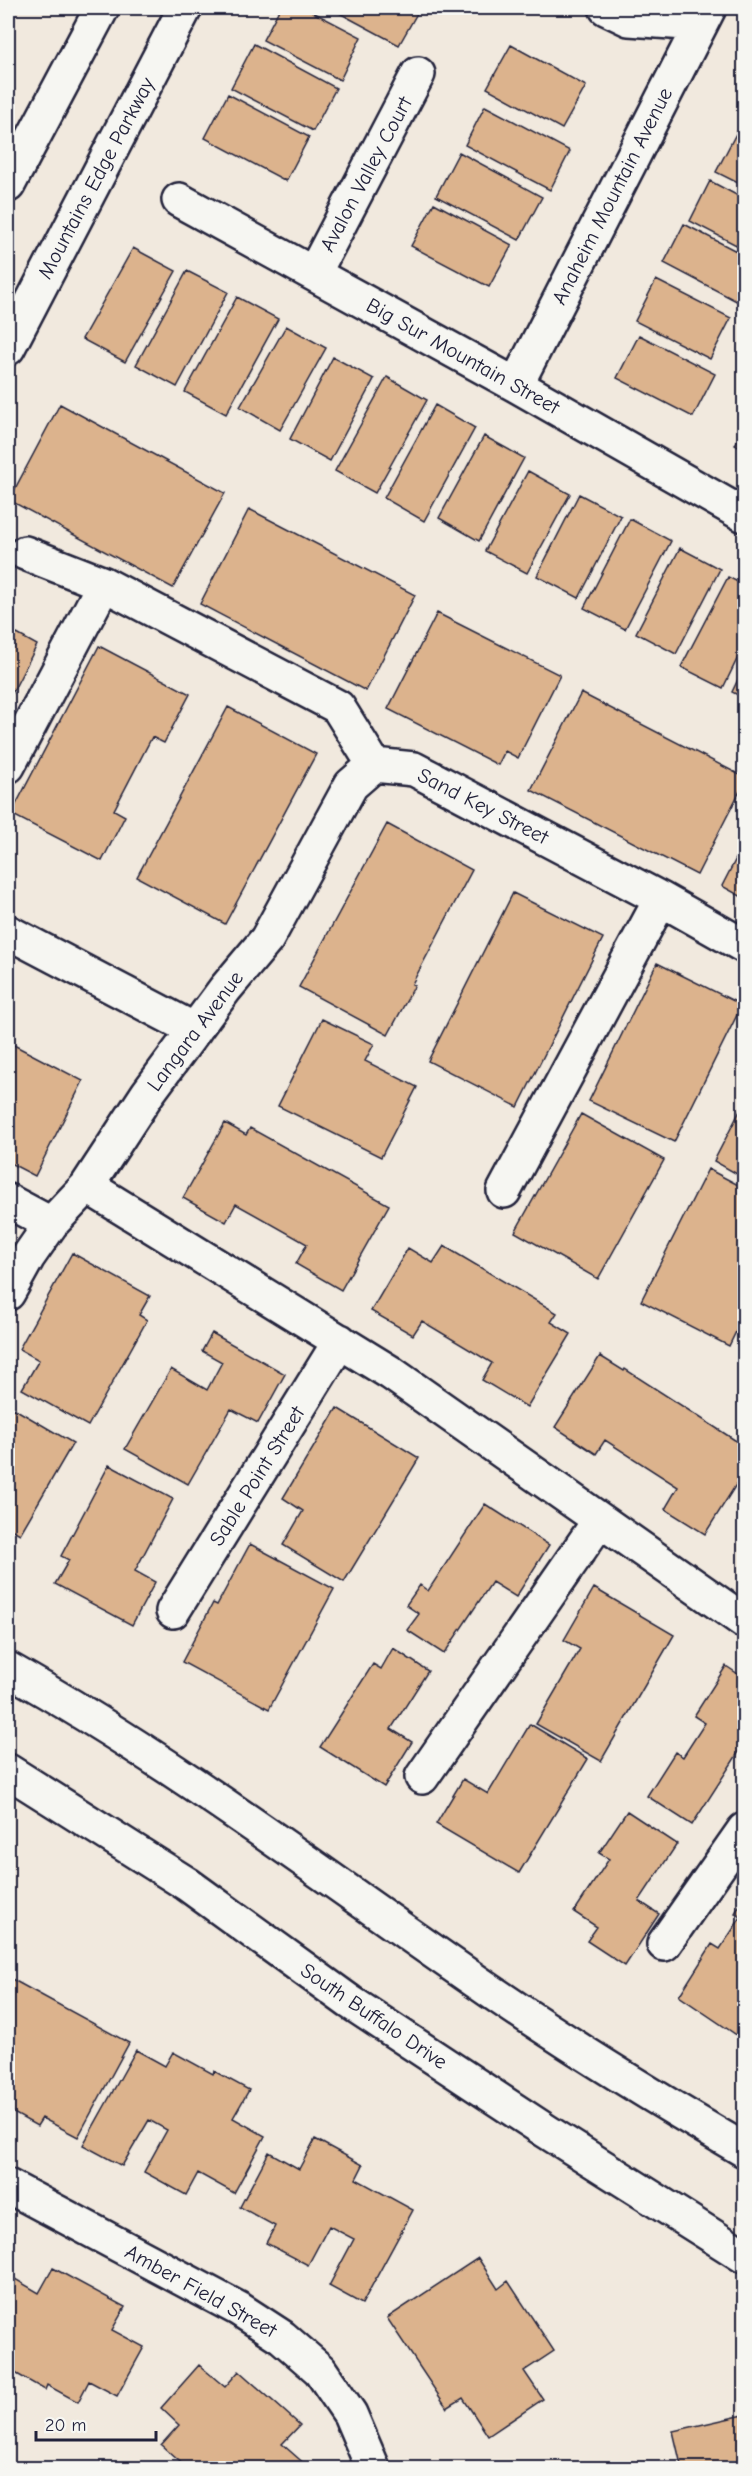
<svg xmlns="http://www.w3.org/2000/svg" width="752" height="2476" viewBox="0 0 752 2476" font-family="'Comic Neue',sans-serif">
<rect width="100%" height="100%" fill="#f1e9de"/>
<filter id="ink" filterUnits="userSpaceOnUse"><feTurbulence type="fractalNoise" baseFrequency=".0167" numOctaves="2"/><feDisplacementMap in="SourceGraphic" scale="12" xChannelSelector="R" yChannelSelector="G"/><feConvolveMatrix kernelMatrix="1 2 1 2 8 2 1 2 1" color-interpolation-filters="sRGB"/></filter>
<g filter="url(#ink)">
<path fill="#dcb38d" stroke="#22223b" stroke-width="1.5" d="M280,8H305L361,37L340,80L263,40Z
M330,8H420L399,45Z
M254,44L336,88L313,131L231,88Z
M511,45L586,86L562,129L487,88Z
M228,94L309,137L286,181L205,138Z
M485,106L570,151L550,190L465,145Z
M739,128L744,131V186L716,172Z
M459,152L542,197L519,240L436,196Z
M710,181L744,199V249L690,221Z
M434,203L512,245L489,287L411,246Z
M684,224L744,255V305L664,263Z
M133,248L176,271L125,362L82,339Z
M187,271L228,292L177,387L136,365Z
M656,280L731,318L710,359L635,321Z
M237,297L278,319L226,414L185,392Z
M286,326L326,348L280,430L240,407Z
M639,335L715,374L693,417L617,378Z
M333,357L374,379L330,461L290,439Z
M387,377L427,400L375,493L335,471Z
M60,404L225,493L173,588L9,500Z
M435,405L475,428L424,521L384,498Z
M744,427V450L735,445Z
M484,436L524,458L479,541L439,518Z
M528,471L570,494L527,573L485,551Z
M579,494L621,516L579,598L537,576Z
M249,509L415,595L366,691L200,604Z
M630,519L671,541L625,629L584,608Z
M680,548L720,569L676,654L636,633Z
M728,577L744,585V645L723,688L681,667Z
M437,613L560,675L518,758L505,751L498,765L388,709Z
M8,629L37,645L8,701Z
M99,646L190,694L164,743L152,737L114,810L125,816L102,861L11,814Z
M744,667V698L732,692Z
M581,693L744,777V783L697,875L531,790Z
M228,707L316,754L225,924L137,877Z
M387,824L472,870L412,984L415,985L388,1035L299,987Z
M744,843V898L722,886Z
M513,893L603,938L518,1107L428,1061Z
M657,963L742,1005L674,1142L589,1101Z
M322,1019L374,1044L365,1061L417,1087L381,1157L278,1106Z
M8,1042L83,1081L35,1176L8,1162Z
M744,1103V1178L714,1161Z
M581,1114L664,1160L598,1279L515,1232Z
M225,1123L246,1135L250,1128L389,1205L341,1290L296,1264L307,1244L236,1204L226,1222L183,1198Z
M708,1169L744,1188V1315L729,1346L641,1301Z
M444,1246L557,1313L551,1322L571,1334L527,1407L482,1380L492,1363L422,1321L413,1335L371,1311L408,1248L433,1263Z
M72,1253L150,1296L139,1315L147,1320L88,1426L22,1389L39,1360L19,1349Z
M212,1333L285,1374L258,1423L231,1409L188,1484L125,1449L171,1369L207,1390L222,1362L202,1351Z
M600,1356L624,1371L625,1369L744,1446V1472L705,1534L665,1509L678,1487L605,1440L596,1454L555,1427Z
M13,1408L73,1443L20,1534L11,1529L8,1534V1418Z
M337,1408L419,1458L344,1582L283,1545L303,1511L283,1498Z
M109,1465L173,1499L135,1571L155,1582L132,1625L55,1584L69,1560L61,1556Z
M485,1504L549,1545L516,1597L492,1582L444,1654L407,1630L419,1614L406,1605L420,1585L428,1591Z
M250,1544L334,1589L269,1709L182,1662L213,1603L217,1605Z
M594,1588L674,1635L601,1761L536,1724L580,1649L564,1640Z
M393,1648L428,1671L391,1729L412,1742L384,1787L320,1747L373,1664L381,1669Z
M726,1666L744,1678V1749L742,1747L692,1825L647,1796L675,1752L683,1757L705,1723L694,1716Z
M530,1724L588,1759L519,1873L436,1824L463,1779L488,1794Z
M627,1811L677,1844L639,1901L659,1914L625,1966L587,1941L597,1927L574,1912L609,1859L599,1853Z
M744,1898V2040L679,1996L712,1944L720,1949L741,1917L735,1913Z
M8,1977L129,2043L78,2137L42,2118L37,2126L8,2110L14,2098L8,2094Z
M136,2050L165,2066L173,2052L213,2074L214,2071L249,2090L233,2118L265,2136L234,2193L198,2173L186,2195L144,2172L167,2130L149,2120L122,2166L83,2145Z
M315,2139L363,2165L356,2179L413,2210L362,2304L329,2286L354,2239L329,2226L308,2265L266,2243L275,2226L240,2207L269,2152L299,2169Z
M478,2258L498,2289L508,2281L554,2351L524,2371L543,2399L488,2436L463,2398L447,2408L387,2318Z
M53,2268L125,2307L112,2330L144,2347L117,2396L89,2381L78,2402L47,2385L45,2390L8,2369V2282L10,2276L39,2293Z
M199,2365L225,2387L239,2371L300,2425L282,2444L307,2466L305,2468H187L161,2445L179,2425L161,2408Z
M744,2415V2468H665L681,2465L673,2431Z"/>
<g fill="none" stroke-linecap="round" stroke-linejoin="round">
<g stroke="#22223b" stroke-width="38">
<path id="street" d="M606,8L629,19L700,24
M179,200L516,385L744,515
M314,273L418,74
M516,385L709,8
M25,553L104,584L338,707L374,765L414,769L661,899L744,946
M8,766L104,584
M8,932L195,1030
M87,1186L391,1373L744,1621
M504,1191L661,899
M8,1201L51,1224
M8,1293L28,1257L51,1224L87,1186L148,1093L225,989L267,939L351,785L374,765
M173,1611L340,1341
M422,1777L600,1520
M664,1944L744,1830
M8,2186L239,2309L282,2337L320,2370L350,2414L373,2468"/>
</g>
<g stroke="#22223b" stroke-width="38">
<path id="secondary" d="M8,185L102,8
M8,348L185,8
M8,1669C181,1766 338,1887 502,1999C580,2052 662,2102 744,2150
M8,1771L187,1884L350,2002L546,2131L744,2256"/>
</g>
<use href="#street" stroke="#f6f6f2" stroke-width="33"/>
<use href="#secondary" stroke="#f6f6f2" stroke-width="33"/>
</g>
</g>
<g text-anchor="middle" stroke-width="4.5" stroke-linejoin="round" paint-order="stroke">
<g font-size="21" fill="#22223b" stroke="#f6f6f2">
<text transform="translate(366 174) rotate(-62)" y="7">Avalon Valley Court</text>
<text transform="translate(96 178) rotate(-62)" y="7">Mountains Edge Parkway</text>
<text transform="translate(612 196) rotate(-63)" y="7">Anaheim Mountain Avenue</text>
<text transform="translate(463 356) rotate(29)" y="7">Big Sur Mountain Street</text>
<text transform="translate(483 806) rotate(27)" y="7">Sand Key Street</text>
<text transform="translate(195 1031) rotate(-53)" y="7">Langara Avenue</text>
<text transform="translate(257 1476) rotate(-58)" y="7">Sable Point Street</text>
<text transform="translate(374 2016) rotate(34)" y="7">South Buffalo Drive</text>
<text transform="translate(201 2291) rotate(29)" y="7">Amber Field Street</text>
</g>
</g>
<rect width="752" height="2476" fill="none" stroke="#f6f6f2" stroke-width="30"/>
<rect x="15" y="15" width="722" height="2446" fill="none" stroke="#22223b" stroke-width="2" filter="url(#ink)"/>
<path d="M36 2431v9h120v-9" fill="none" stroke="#22223b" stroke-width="3"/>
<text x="45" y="2431" font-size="18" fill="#22223b" stroke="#f6f6f2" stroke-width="4.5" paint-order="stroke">20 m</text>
</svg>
